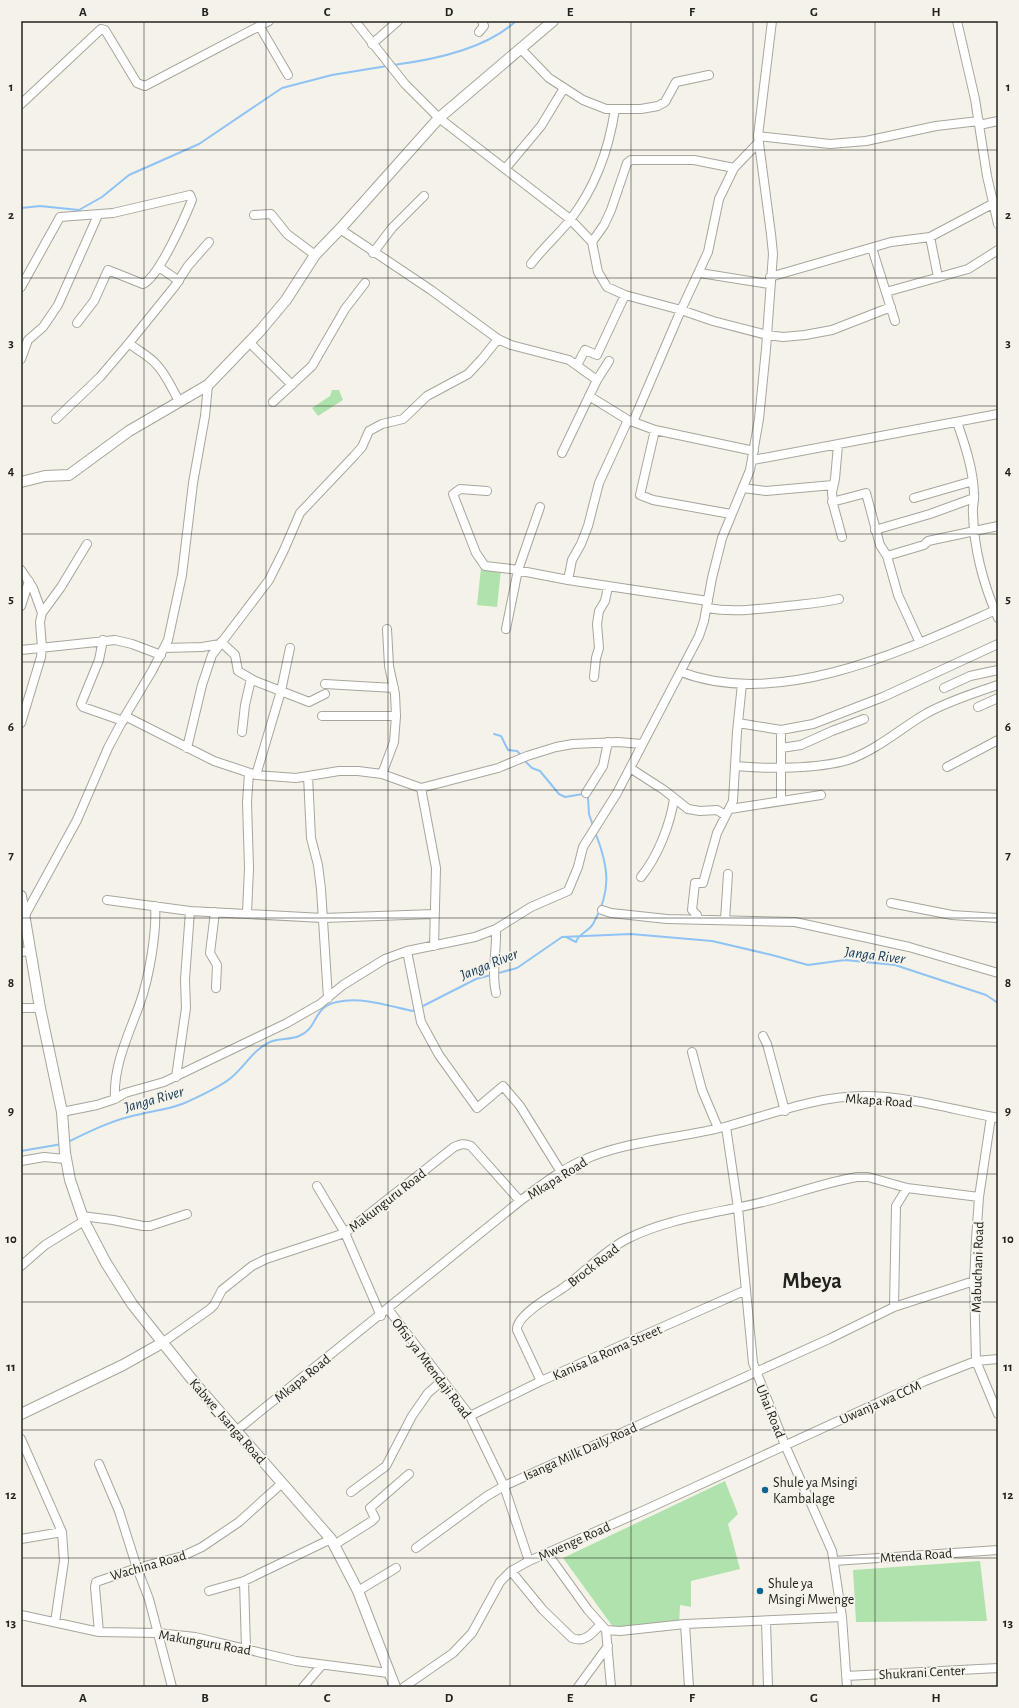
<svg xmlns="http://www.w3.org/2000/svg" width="1019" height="1708" viewBox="0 0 1019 1708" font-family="'Alegreya Sans',sans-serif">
<rect width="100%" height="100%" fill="#f5f3e9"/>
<path fill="#afe2ad" d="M332,390H339L343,400L318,416L312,408L330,396Z
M481,568L501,570L497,607L477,605Z
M725,1481L738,1514L728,1524L740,1569L691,1581V1607L680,1605L679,1627L616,1631L563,1558Z
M980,1561L987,1621L856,1622L853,1570Z"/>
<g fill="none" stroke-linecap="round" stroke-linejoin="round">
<path stroke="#8fc3f5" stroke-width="2" d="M393,65C433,60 486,49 516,21
M21,208L40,206L79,210L102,197L129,175L199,144L282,88L332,75L387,66
M494,734L501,736L508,750L517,751L522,756
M524,760L532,768L540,771L559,794L565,797L583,794L588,798L589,814L593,826
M566,937L576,942C578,934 589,931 593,924C612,891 609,867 595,832
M495,974L517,968L562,937L631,934L712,941L772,955L808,965L845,960L895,965L986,995L998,1003
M421,1007L476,979L491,975
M68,1142C92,1130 115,1119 141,1114C157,1110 172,1109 187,1102C200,1096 222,1086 232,1077C245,1066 254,1049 270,1042C279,1038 290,1040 299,1036C319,1028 312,1007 337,1002C361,996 389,1006 412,1011L417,1009
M21,1151L62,1144"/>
<g stroke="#a8a59c" stroke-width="10">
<path id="minor" d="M355,21L405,84L439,118L570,219L592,242L598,272L607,287L625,295L681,310L713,321L767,335L783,337L805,335L832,330L891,307
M957,21L975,99L987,176L998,224
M260,27L288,75
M479,32L484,26L482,21
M372,44L398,21
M520,48L549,78L583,100L606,109H641L658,106L665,102L676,82L709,75
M21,104L101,29L105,30L137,83L145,86L269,21
M979,125L998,121
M758,136L830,144L866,141L936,126L979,121
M505,169L541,126L564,88
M254,215L271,214L287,234L315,255
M340,229L431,290L498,339L511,345L569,360L597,380
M930,237L938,277
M592,242L604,225L611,210L627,163L631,160H694L734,168
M872,248L895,321
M373,253L392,228L424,196
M531,264C543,248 558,235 570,220C595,188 609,149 615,109
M159,267L179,281
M700,273L769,284
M770,277L891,242L930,237L998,201
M21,287L60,217L113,213L190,195L192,200C185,217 159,277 143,284L108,270L94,301L77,323
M886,292L968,269L998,250
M249,342L292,385
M129,343C138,351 148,355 156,364C166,374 172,389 179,401
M21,359L28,340L43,327L58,305L98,215
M577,365L585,350L597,355L625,295
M589,396L628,420L655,430L754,451
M273,402L312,366L345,309L365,283
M56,419L100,377L129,343L175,286L188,266L209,242
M633,422L681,310L708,252L719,199L734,168L758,143
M957,422C965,445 973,469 974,493C975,500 972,507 973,514C974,549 984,586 998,618
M655,430L640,495L653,500L731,514
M838,445L835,479L832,492L833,504L842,537
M562,453L597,380L609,361
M753,460L998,414
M743,488L766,491L833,485
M487,491L460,489L453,494L476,553L485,566L511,569L568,580L708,601
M914,498L973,481
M832,502L866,493L880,545L887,556L898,595L920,643
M875,530L930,514L974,498
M887,556L924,545L928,541L998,526
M21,570L33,588L42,613
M568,580L572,560L581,544L588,526L599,483L628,420
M21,606L29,581
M707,608C734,613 760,609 787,606C805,604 822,603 839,599
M506,629L518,570L540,507
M103,640L99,660L81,704L83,707L123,721
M221,642L235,655L238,671L255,681L309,702L325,694
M164,648L202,647L220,644
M21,650L115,640L132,644L161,655
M681,672C781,710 907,649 998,609
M594,677L596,658L599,648L597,624L599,611L605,601L608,587
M325,684L394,688
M944,688L970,676L998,670
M978,707L998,698
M125,716L214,761L256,775L296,778L339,771H358L382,774L421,788L498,768L527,756L556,747L573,744L618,742L642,744
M322,716H396
M21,723L41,657L42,648L40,622L42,613L61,587L87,544
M738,723L781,730L813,724L883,697L998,644
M242,732L245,705L251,679
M187,748L202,685L212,655L269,580L284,550L300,513L354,456L362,447L369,431L382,424L403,419L427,396L468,374L482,359L498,339
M781,748L801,745L832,731L864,719
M735,766C767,769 818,769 848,760C877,750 901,728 927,713C949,701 974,693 998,685
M947,767L998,740
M630,768L664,790L688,809L700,811L717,810L725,815
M382,774L394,742L396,716L395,694L389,666L387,629
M256,775L281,691L290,648
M308,776L311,838L318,865L321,889L328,998
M421,788L436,868L434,946
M586,793L603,766L608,742
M781,801V730
M730,809L821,795
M641,877C658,856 670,825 674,799
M107,900L190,911L323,918L434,914
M891,903L952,915L998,918
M602,910L611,913L667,919L795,922L909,947L998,973
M215,912L210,953L217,965L216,988
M247,913L249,868L247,802L249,773
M24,917L77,820L108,748L125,716L152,671L168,640L182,575L193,483L205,416L208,385
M697,919V915L692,910L695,883H703L717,833L733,801L737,732L742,684
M725,920L728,874
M496,929C497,951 491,972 496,993
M407,951L421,1022L439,1055L477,1108L503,1086L520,1106L561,1172
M21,952L30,951
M21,1008H40
M763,1036L767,1044L785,1111
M692,1052L702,1090L718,1128
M176,1077L186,1008L185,979L190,911
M115,1099C113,1065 129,1034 140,1003C149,978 157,932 155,906
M62,1112L97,1105L115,1099L125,1093L164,1082L287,1023L320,1004L343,985L385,959L407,951L475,937L496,929L531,907L568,891L578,867L583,847L617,793L699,636L704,621L712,578L722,538L750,470L759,419L766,349L773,254L771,234L758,136L772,21
M991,1117L979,1197L976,1240L974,1281L976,1361L998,1414
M726,1127L738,1208L753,1363L785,1445L832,1551L842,1617L847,1687
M21,1161L44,1157L66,1159
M317,1186L345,1233L381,1316
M82,1216L113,1220L143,1226H150L187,1214
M21,1266L45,1245L84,1221
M894,1307L896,1206L907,1188
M388,1309L470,1416L504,1486L529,1561
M162,1343L210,1309L214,1305L222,1290L252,1266L266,1259L345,1233L454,1147C461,1144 464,1143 471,1146L520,1201
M541,1381L517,1330C516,1316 549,1297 560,1290C583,1275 602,1252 627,1239C670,1217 720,1213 767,1201C797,1193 827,1182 857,1177H868L907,1188L979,1197
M470,1416L541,1381L746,1290
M236,1431L520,1201C539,1187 559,1171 581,1161C627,1140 679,1139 728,1126C772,1114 817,1096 864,1096C908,1096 954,1110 998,1118
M21,1439L62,1532L64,1561L55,1622
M99,1464L119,1511L137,1568L149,1599L172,1687
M351,1492L386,1466L412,1416L428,1393L443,1380
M21,1539L62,1532
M334,1545L372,1521L375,1518L370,1508L409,1474
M416,1548L487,1496L504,1486L829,1339L894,1307L974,1281
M547,1553L588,1610L606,1630L611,1687
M834,1561L998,1550
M511,1571L543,1610L572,1638C584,1643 592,1634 600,1625
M244,1581L246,1648
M209,1591L244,1581L331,1539
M358,1591L396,1568
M21,1615L99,1632L158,1633L195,1637L296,1661L388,1673
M766,1621L768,1687
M685,1624L689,1687
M606,1630L620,1631L685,1624L842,1617
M99,1632L95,1587L96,1582L137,1568L183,1556L202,1547L239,1522L281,1484
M846,1676L998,1668
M303,1687L322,1665
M404,1687L453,1653L472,1633L500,1582L511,1571L529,1561L647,1509L925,1381L976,1361L998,1359
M578,1687L608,1646"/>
</g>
<g stroke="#a8a59c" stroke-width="12">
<path id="tertiary" d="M21,482L45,476L69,475L129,431L208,385L260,331L286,300L315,255L340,229L439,118L553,21
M21,896L40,1008L62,1112L65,1153L70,1180L84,1221L106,1263L132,1304L198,1387L331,1539L358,1591L395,1687
M21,1414L123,1365L162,1343"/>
</g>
<use href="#minor" stroke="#fff" stroke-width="8"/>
<use href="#tertiary" stroke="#fff" stroke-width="10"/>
</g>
<path fill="none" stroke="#23221f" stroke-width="1" stroke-opacity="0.55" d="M144,21V1687M266,21V1687M388,21V1687M510,21V1687M631,21V1687M753,21V1687M875,21V1687M21,150H998M21,278H998M21,406H998M21,534H998M21,662H998M21,790H998M21,918H998M21,1046H998M21,1174H998M21,1302H998M21,1430H998M21,1558H998"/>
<g fill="#086595" stroke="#f5f3e9" stroke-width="1.5">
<circle cx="765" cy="1490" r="4"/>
<circle cx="760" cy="1591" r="4"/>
</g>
<g text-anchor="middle" stroke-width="3.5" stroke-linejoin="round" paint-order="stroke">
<g font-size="14" fill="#23221f" stroke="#f5f3e9">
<text transform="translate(879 1100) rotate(4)" y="5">Mkapa Road</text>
<text transform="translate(557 1178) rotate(-32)" y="5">Mkapa Road</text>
<text transform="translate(387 1200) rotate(-38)" y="5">Makunguru Road</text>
<text transform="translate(593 1265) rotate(-38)" y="5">Brock Road</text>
<text transform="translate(977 1267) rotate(-88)" y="5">Mabuchani Road</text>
<text transform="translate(607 1352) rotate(-24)" y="5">Kanisa la Roma Street</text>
<text transform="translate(432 1368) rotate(53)" y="5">Ofisi ya Mtendaji Road</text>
<text transform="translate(302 1378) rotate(-39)" y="5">Mkapa Road</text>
<text transform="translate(880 1402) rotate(-24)" y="5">Uwanja wa CCM</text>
<text transform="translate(771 1411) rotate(68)" y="5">Uhai Road</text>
<text transform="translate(228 1421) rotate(49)" y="5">Kabwe_Isanga Road</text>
<text transform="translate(580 1451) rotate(-24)" y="5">Isanga Milk Daily Road</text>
<text transform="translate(574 1541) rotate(-24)" y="5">Mwenge Road</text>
<text transform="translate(916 1555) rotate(-4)" y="5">Mtenda Road</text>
<text transform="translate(148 1565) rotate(-16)" y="5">Wachina Road</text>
<text transform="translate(205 1642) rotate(10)" y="5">Makunguru Road</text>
<text transform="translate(922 1672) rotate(-3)" y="5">Shukrani Center</text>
</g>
<g font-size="14" fill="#23221f" stroke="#f5f3e9" text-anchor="start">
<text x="773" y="1487">Shule ya Msingi<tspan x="773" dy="16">Kambalage</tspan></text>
<text x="768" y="1588">Shule ya<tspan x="768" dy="16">Msingi Mwenge</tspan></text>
</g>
<g font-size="15" font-style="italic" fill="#13395a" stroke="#f5f3e9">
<text transform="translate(875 955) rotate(7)" y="5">Janga River</text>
<text transform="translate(489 964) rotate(-22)" y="5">Janga River</text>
<text transform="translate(154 1099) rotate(-16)" y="5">Janga River</text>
</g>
<g font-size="22" font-weight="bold" fill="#23221f" stroke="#f5f3e9">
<text x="812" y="1288">Mbeya</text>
</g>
</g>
<rect width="1019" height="1708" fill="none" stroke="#f5f3e9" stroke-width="44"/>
<rect x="22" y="22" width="975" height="1664" fill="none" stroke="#23221f" stroke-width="1.5"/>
<g font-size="13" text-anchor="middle" font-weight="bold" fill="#23221f">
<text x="83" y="16">A</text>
<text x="205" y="16">B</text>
<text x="327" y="16">C</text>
<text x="449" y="16">D</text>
<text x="570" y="16">E</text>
<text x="692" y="16">F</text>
<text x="814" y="16">G</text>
<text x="936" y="16">H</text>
<text x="11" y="91">1</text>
<text x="1008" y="91">1</text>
<text x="11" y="219">2</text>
<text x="1008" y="219">2</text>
<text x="11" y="347">3</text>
<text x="1008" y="347">3</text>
<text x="11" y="475">4</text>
<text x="1008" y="475">4</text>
<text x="11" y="603">5</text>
<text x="1008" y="603">5</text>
<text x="11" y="731">6</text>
<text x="1008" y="731">6</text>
<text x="11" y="859">7</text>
<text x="1008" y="859">7</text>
<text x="11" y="987">8</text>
<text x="1008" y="987">8</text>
<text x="11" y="1115">9</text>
<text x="1008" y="1115">9</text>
<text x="11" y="1243">10</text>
<text x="1008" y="1243">10</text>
<text x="11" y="1371">11</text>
<text x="1008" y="1371">11</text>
<text x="11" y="1499">12</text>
<text x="1008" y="1499">12</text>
<text x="11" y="1627">13</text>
<text x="1008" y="1627">13</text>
<text x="83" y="1702">A</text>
<text x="205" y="1702">B</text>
<text x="327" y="1702">C</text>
<text x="449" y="1702">D</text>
<text x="570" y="1702">E</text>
<text x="692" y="1702">F</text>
<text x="814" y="1702">G</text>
<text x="936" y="1702">H</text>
</g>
</svg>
